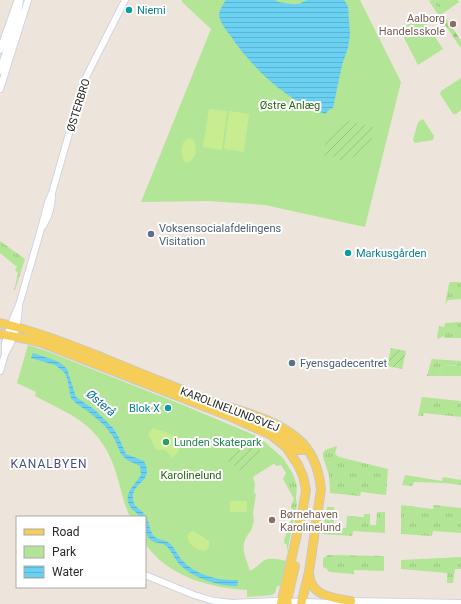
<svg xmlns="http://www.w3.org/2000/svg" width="461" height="604" viewBox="0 0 461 604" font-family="Roboto,sans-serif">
<defs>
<pattern id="grass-tufts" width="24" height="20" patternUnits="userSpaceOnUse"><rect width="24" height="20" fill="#b2e595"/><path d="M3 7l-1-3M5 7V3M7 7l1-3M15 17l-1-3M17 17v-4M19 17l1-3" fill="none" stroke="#99c581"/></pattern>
<pattern id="forest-firs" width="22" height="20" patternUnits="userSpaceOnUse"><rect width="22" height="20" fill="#b2e595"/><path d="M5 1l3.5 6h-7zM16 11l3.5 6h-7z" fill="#99c581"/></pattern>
<pattern id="garden-furrows" width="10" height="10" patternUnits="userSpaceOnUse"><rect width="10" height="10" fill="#b2e595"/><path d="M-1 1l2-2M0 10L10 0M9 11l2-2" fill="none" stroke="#99c581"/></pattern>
<pattern id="water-rules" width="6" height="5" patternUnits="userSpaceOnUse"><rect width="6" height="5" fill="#6ad1f3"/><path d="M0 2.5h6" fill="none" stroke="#5cb4d0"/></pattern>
</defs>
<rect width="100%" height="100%" fill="#ede5db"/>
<path fill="url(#grass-tufts)" d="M438,0H458L459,2L442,14L434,3Z
M0,241L25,259L15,290H13L15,287L18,273L15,270L17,267L0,253Z
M450,282H461V299L448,300L445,305L449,284Z
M461,322V338H444V336L438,339L437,337L439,326L444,327L445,323Z
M432,358V359L461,361V366L442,365L439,376H427Z
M422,397L461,401V417L424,413L423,416H418Z
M337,446L335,454L339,457L388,469L386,495L361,492L360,496L330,493L329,475L323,457V453L325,450Z
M283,458L293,474L297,486L296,498L297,505L287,552V545L284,543V540L292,518L291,506L294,499L283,479L286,473L281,465L276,466L274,463Z
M405,475L442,481L443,477L461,480V485L445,483L414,482L412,486L402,485Z
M401,505L433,509L434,505L461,508V533L433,531L432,536L401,534Z
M327,507H334V528H346L347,516L364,517V514H370V525H376L377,512H385V533L353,531L352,536L322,534Z
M327,555L384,556V571L354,570V574L329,572L327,569L323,567V558L326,557Z
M461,557V569H455L453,583H447V573L401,569V560Z"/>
<path fill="url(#forest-firs)" d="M432,0H438L434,3L443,15H444L461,41V46L460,47L429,1Z"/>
<path fill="#b2e595" d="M182,0H360L401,82L365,227L265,205L209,201L141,202L211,29L182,2Z
M421,16L443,49L418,65L400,30Z
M461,78V110L456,114H453L440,94L441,91Z
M423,119L434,136L433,140L415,143L413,140L418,122Z
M28,345L44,350L183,405L259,437L283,458L253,477L255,484L254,493L256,494L253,513L254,522L253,523C252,533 248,532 245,540C241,552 247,560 250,571C256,568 259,564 263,561C269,557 279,559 286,561L280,586H277L275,593L272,595L247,597V590C210,588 166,576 145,543V517H130C122,500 120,482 113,464C97,423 71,415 35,396L36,392L17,383Z
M442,365L461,366V376H439Z"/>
<path fill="url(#garden-furrows)" d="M344,120L378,128L372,138L369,148L344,162L335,157L321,155L332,128C338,128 342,126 344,120Z
M391,348L406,351L402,369L387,366Z
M250,442L264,453L244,474L228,461L240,447L243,450Z"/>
<path fill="#c8ed90" d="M209,109L227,111L222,150L203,147Z
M229,111L249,114L244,152L224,149Z
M188,138L193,139C198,147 197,158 188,163L184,161C180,153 180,143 188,138Z
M153,428L168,433L181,440L179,450L173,458L165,450H156L148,434Z
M230,501H247V512H230Z
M194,531L209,541V546L207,550C199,553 188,545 187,536L190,532Z"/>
<path fill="url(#water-rules)" d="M226,0H275L278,2L291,4H299L307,0H344L348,6L350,35L348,48L342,65L333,108L330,109L325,114C286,101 253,69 230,35C226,30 219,21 219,14C220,9 223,4 226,0Z
M33,353L54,360L62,364L67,369L76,397L95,410L113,428L118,436L126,454L144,461C155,483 131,481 133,499C133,507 141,509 145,515C150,522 149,530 153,535C156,540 164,539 169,543C175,547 177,555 182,560C195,575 219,581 238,580L237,586C218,586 195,579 180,565C175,560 170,548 165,545C162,543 157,543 154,542C144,537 145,526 145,517C140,517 138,514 134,511C119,497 134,486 141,475L140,466L127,460L121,454L114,438L105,426L90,413L77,404L71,398L67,378L64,372L55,365L31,358Z"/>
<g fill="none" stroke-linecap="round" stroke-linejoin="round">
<g stroke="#d0d4e3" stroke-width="8">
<path id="minor" d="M0,50L17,2
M0,71L18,13L20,0
M0,89L28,0
M43,226C49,216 52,207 52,195
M5,354C14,340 18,324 19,308
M0,371L5,354V343L10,326L19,305L41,229L48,202L52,193L84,81L125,0
M145,575L194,595L214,601L233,603L274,601L333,603L351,601L461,603"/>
</g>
<g stroke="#c8c8c8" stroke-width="10">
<path id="major" d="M0,323C35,331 68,344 101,357C134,371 168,384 202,398C233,410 271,416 297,438C312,450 319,470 321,489L309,572L301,604
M0,334L26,339L42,343L229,416L271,435L286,447L298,465L303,476L306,490L303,508L281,604
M280,435L298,450H307
M309,574C311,597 334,598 351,601
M288,604L287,601L295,566"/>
</g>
<use href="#minor" stroke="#fff" stroke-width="6"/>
<use href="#major" stroke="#f6ce57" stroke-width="8"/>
</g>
<g fill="#0f9aa8" stroke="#fff" stroke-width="1.5">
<circle cx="129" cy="10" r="4"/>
<circle cx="348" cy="253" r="4"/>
<circle cx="168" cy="408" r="4"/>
</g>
<g fill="#8d6e63" stroke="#fff" stroke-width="1.5">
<circle cx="453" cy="24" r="4"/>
<circle cx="272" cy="520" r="4"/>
</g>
<g fill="#5c6f8a" stroke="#fff" stroke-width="1.5">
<circle cx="151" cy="234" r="4"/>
<circle cx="292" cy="363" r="4"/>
</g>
<circle fill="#2e9e5b" stroke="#fff" stroke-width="1.5" cx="166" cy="442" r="4"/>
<g text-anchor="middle" stroke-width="4" stroke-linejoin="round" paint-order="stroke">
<g font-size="11" fill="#0d838f" stroke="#fff" text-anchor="start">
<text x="137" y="14">Niemi</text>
<text x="356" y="257">Markusgården</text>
<text x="160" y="412" text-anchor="end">Blok X</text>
</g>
<g font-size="11" fill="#785e54" stroke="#fff" text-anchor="end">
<text x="445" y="22">Aalborg<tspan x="445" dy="13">Handelsskole</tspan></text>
<text x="280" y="518" text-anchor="start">Børnehaven<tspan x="280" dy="13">Karolinelund</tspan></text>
</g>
<g font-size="11" fill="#2a2a2a" stroke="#fff">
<text transform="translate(78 105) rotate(-73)" y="4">ØSTERBRO</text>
<text transform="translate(230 409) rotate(21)" y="4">KAROLINELUNDSVEJ</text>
</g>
<g font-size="11" fill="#2a6917" stroke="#fff">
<text x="290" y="109">Østre Anlæg</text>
<text x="191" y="479">Karolinelund</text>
</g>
<g font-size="11" fill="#4e5e75" stroke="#fff" text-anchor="start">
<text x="159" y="232">Voksensocialafdelingens<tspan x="159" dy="13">Visitation</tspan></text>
<text x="300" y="367">Fyensgadecentret</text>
</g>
<g font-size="11" fill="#27864d" stroke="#fff" text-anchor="start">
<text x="174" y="446">Lunden Skatepark</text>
</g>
<g font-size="12" font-style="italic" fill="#086e9f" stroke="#fff">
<text transform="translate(101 403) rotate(40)" y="4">Østerå</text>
</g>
<g font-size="12" letter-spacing="1" fill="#48537c" stroke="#fff">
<text x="49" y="468">KANALBYEN</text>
</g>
</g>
<rect x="16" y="516" width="130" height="72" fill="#ffffff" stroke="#aaaaaa"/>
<rect x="24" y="529" width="20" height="6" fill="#f6ce57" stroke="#aaaaaa"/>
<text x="52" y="536" font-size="12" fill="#2a2a2a">Road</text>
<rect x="24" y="546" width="20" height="12" fill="#b2e595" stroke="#aaaaaa"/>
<text x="52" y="556" font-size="12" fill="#2a2a2a">Park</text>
<rect x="24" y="566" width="20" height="12" fill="url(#water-rules)" stroke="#aaaaaa"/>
<text x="52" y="576" font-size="12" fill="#2a2a2a">Water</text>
</svg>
